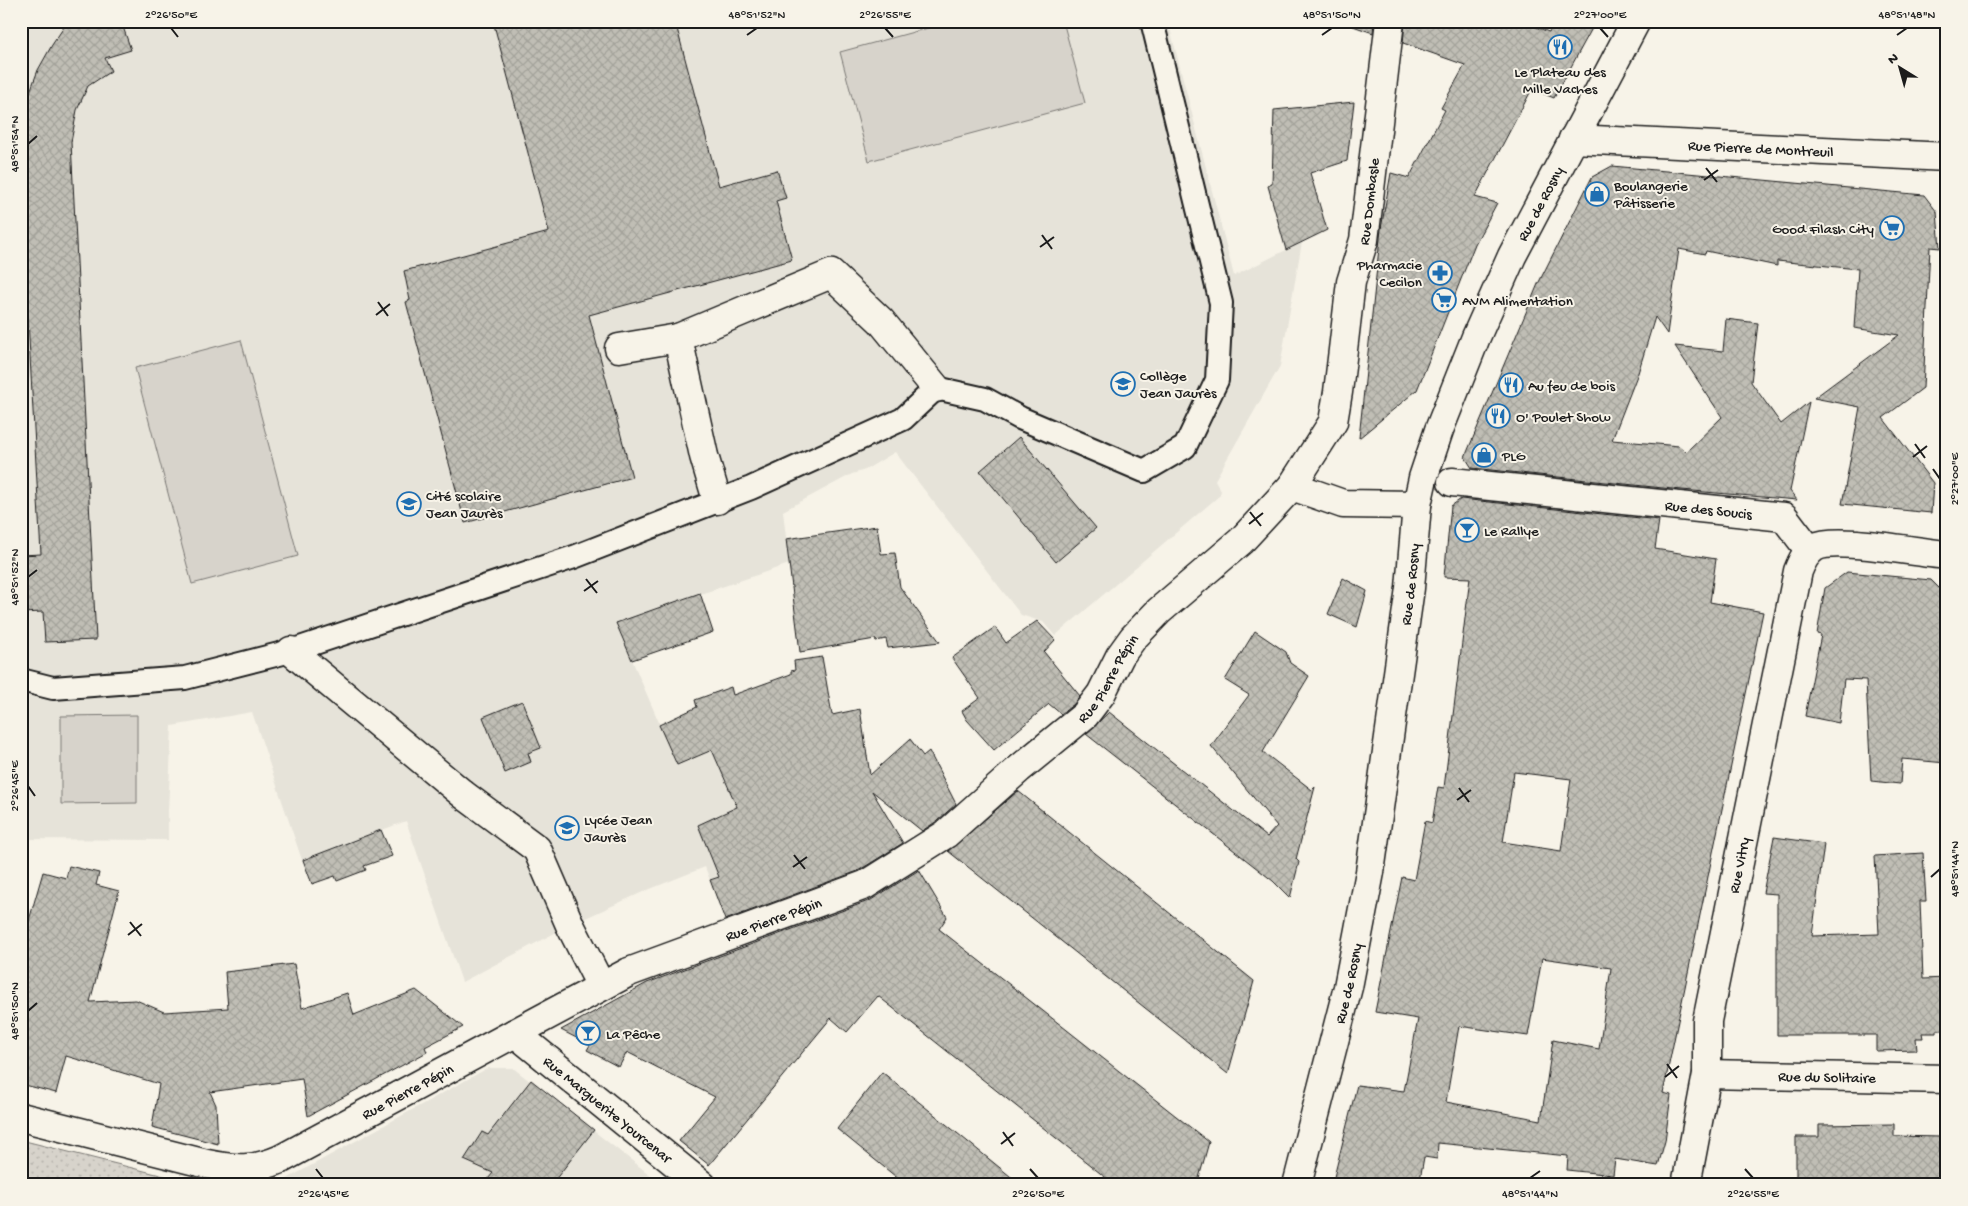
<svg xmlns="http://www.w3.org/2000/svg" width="1968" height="1206" viewBox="0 0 1968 1206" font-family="'Gochi Hand',sans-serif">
<defs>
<pattern id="park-dots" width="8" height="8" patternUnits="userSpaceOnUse" patternTransform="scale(1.25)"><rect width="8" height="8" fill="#d7d3cb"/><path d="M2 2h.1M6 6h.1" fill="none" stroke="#b8b5ae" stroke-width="1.8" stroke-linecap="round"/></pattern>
<pattern id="building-cross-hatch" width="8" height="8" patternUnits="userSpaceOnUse" patternTransform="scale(1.25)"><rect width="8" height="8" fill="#c0beb5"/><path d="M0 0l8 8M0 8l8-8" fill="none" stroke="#a4a39b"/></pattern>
</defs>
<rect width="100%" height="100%" fill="#f7f3e8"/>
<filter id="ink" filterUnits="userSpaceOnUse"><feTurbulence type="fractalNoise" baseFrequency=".02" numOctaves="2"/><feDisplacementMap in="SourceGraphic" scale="10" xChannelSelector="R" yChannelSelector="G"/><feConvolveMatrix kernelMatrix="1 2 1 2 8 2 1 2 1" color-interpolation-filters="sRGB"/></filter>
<g filter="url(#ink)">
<path fill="#e6e3d9" d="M21,21H1168L1234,276L1302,242L1280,366L1215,480L1221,491L1219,496L1055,636L1043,622L1021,615L895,452L865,470L852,474L783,511L789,564L616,623L677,764L712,750L737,808L698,825L720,876L710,880L705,867L645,891L570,925L462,982L406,821L302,860L252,712L172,726L168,811V840L21,839Z
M488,1068H513L663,1185H276Z"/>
<path fill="url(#park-dots)" stroke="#7a7874" d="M21,1140L200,1185H21Z"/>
<path fill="#d7d3cb" stroke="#7a7874" d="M954,21H1063L1085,103L869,161L840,52Z
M241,340L298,556L192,584L135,368Z
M137,715V803L61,804V716Z"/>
<path fill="url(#building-cross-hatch)" stroke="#1c1c1c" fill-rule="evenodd" d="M68,21H121L131,50L105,58L111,71L88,86L77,110L71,142L96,640L45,642L43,612L21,613V555L41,554L23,231H21V126L28,97L38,70L52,45Z
M493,21H675L719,186L777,170L786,198L776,201L792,260L589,315L632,477L465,523L406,302L410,300L404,271L549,232Z
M1354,21H1374L1373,33L1353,26Z
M1405,21H1520L1549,32L1555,21H1596L1554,98L1532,89L1475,197L1497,203L1475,244L1417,390L1359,438L1381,229L1391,173L1409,178L1445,110L1441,108L1465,65L1403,43Z
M1354,102L1347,161L1310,173L1327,230L1286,250L1268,186L1272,184L1274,110Z
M1612,166L1924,195L1937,212L1940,248L1930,247L1923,388L1883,418L1933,483L1931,513L1842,504L1860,407L1814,398L1899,335L1854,328L1858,269L1777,261V266L1706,251L1705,254L1679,249L1667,334L1655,317L1638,373L1612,440L1679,446L1686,452L1722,417L1675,346L1723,351L1726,319L1758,323L1751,382L1781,424L1809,402L1790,491L1797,500L1682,490L1472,468L1465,457L1538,284L1592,177Z
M1019,437L1096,528L1056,562L980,471Z
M1461,499L1659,520L1655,549L1716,559L1710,602L1763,612L1663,1093L1671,1095L1665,1141L1658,1166L1615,1159L1613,1175L1567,1170L1568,1156L1438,1143L1437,1159L1424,1157L1419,1185H1332L1357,1085L1404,1091L1418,1019L1375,1012L1402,877L1414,880L1425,821L1432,823L1438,787L1444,788L1470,578L1444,577L1451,506ZM1514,772L1571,779L1561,851L1503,842ZM1542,958L1611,968L1599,1049L1553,1040L1541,1120L1446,1102L1459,1026L1528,1036Z
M877,526L881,554L895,553L900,587L940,642L888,648L886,639L876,641L875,639L800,652L786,539Z
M1847,572L1931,580L1943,592L1946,763L1902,759L1900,784L1871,781L1866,680L1844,679L1839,723L1805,716L1821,635L1817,634L1825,588Z
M1343,578L1367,591L1357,627L1328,614Z
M700,593L713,632L632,660L616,623Z
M1037,621L1055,640L1044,652L1080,696L1074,704L1061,714L1049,704L994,750L967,720L962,711L980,698L952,658L995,627L1006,643Z
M1255,631L1286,652L1290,663L1309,676L1263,752L1312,790L1315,787L1296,859L1299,862L1290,898L1273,881L1086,734L1109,712L1267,837L1277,826L1211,746L1249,695L1225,680Z
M822,657L832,715L860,709L870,775L910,739L923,756L929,751L956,804L937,821L922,831L872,791L903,843L858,871L725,920L710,880L719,877L698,825L737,807L712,750L677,765L659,725L697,707L695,700L731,687L733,695L791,674V671L795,670L794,661Z
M522,701L541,748L528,753L531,762L505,773L483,717Z
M1018,791L1254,981L1228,1074L948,851Z
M381,830L392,856L364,866L366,870L337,881L335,876L312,884L303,860Z
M1774,837L1824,844L1812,936L1879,934L1875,856L1923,853L1926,901H1920L1923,979L1946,978L1947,1030H1936V1033H1922L1923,1038H1916L1917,1050L1876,1051V1035H1777V894L1763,893Z
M69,866L99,873L96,885L119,891L90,1002L136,1000L164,1012L228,1008L225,972L294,964L302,1008L347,993L354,1015L416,990L463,1027L425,1047L427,1052L308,1116L302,1079L210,1092L216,1105L218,1144L152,1127L159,1084L100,1066L66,1056L56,1093L21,1084V948L43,872L66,878Z
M919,870L947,917L939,929L1209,1142L1197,1185H1115L878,996L847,1032L831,1018L709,1165L679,1141L715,1097L627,1052L619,1067L587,1050L590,1045L561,1030L647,983L871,900Z
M882,1072L1021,1185H906L837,1129Z
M531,1080L594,1130L551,1185H483L493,1173L464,1160L482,1132L488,1135Z
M1894,1124V1136L1940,1137V1185H1796V1137H1819V1125Z"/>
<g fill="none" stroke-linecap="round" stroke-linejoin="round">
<g stroke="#1c1c1c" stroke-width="26">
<path id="service" d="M21,680L53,688L185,678L291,651L574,557L751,488L903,419L936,388L985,399L1020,418L1144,471L1185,447L1217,380L1221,303L1152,21"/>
</g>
<g stroke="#1c1c1c" stroke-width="31">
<g id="pedestrian">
<path id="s1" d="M1452,482L1784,517L1810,551"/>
<path id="s2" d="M21,1117L207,1164C236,1170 253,1171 281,1159L515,1033"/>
</g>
</g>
<g stroke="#1c1c1c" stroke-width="31">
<g id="minor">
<path id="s3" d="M1573,139L1947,157"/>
<path d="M678,338L704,456L717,500"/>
<path d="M619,348L678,338L831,274L881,321L936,388"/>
<path d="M1292,486L1343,504L1417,505"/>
<path d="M291,651L464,795L537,849L570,925L601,986"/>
<path id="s4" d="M1707,1074L1947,1079"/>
<path id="s5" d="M702,1185L515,1033L629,972L865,885L946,834L1019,769L1085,715L1101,694L1120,656L1133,638L1159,611L1241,541L1292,486L1333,422L1338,392L1351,282L1364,240L1390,21"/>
<path id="s6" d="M1686,1185L1707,1074V1021L1798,571C1802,561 1806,552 1815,547C1836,536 1919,553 1947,555"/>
</g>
</g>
<g stroke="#1c1c1c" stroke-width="31">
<g id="secondary">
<path id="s7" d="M1297,1185L1348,987L1370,872L1410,588L1417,505L1423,478L1439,430L1476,337L1512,256L1636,21"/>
</g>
</g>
<use href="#service" stroke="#f7f3e8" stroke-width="22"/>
<use href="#pedestrian" stroke="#f7f3e8" stroke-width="28"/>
<use href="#minor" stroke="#f7f3e8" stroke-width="28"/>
<use href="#secondary" stroke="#f7f3e8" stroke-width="28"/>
</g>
</g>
<path fill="none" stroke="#1c1c1c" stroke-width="2" d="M171,28L178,37M885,28L893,37M1600,28L1608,37M747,35L757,28M1322,35L1332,28M1897,35L1907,28M28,144L37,136M1706,168L1717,182M1704,180L1718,170M1042,235L1052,249M1040,247L1054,237M378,302L388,316M376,315L390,304M1915,444L1925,458M1913,457L1927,446M1933,469L1940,479M1250,512L1261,526M1249,524L1263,513M28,577L37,570M586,579L597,593M584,591L598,581M28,786L35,796M1459,788L1469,802M1457,800L1471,790M794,855L805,869M793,867L807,857M1931,877L1940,869M130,922L141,936M128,935L142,924M28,1011L37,1003M1667,1064L1677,1078M1665,1077L1679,1066M1003,1132L1013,1146M1001,1144L1015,1133M316,1169L323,1178M1030,1169L1038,1178M1745,1169L1753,1178M1530,1178L1540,1171"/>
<defs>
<g id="restaurant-ring" transform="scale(1.25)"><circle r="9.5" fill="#f7f3e8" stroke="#1f6fb2" stroke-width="1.5"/><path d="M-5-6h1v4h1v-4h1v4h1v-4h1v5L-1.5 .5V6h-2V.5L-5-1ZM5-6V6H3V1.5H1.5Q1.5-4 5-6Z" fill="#1f6fb2"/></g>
<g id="shop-ring" transform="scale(1.25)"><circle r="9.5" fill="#f7f3e8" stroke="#1f6fb2" stroke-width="1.5"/><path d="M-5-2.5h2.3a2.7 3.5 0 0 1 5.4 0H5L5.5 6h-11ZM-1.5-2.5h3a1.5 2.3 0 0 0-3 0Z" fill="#1f6fb2"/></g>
<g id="supermarket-ring" transform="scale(1.25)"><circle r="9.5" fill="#f7f3e8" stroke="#1f6fb2" stroke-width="1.5"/><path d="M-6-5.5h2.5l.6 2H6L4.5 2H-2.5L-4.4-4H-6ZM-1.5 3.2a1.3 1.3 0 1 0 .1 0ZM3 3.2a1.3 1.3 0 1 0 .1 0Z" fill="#1f6fb2"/></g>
<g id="pharmacy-ring" transform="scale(1.25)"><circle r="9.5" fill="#f7f3e8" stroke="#1f6fb2" stroke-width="1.5"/><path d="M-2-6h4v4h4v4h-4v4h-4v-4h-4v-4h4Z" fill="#1f6fb2"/></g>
<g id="school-ring" transform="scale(1.25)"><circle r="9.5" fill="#f7f3e8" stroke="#1f6fb2" stroke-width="1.5"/><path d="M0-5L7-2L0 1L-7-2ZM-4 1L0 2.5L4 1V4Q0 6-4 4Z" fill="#1f6fb2"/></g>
<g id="bar-ring" transform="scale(1.25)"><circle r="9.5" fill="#f7f3e8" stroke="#1f6fb2" stroke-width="1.5"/><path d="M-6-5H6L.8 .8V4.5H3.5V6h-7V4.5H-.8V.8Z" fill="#1f6fb2"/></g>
</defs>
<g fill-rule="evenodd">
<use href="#restaurant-ring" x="1560" y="47"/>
<use href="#shop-ring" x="1597" y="194"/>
<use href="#supermarket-ring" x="1892" y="228"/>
<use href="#pharmacy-ring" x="1440" y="273"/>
<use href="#supermarket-ring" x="1444" y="300"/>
<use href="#school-ring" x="1123" y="384"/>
<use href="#restaurant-ring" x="1511" y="385"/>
<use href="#restaurant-ring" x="1498" y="416"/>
<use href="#shop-ring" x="1484" y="455"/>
<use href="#school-ring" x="409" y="504"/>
<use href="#bar-ring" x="1467" y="530"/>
<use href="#school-ring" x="567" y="828"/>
<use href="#bar-ring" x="588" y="1033"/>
</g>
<g text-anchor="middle" stroke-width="4" stroke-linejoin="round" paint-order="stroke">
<g font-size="15" fill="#1c1c1c" stroke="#f7f3e8" text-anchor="start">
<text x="1560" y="76" text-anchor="middle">Le Plateau des<tspan x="1560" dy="17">Mille Vaches</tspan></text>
<text x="1614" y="190">Boulangerie<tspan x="1614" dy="17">Pâtisserie</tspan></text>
<text x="1874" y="233" text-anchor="end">Good Filash City</text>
<text x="1422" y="269" text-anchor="end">Pharmacie<tspan x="1422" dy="17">Cecilon</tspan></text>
<text x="1462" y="305">AVM Alimentation</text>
<text x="1140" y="380">Collège<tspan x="1140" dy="17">Jean Jaurès</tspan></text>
<text x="1528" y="390">Au feu de bois</text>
<text x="1516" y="421">O' Poulet Show</text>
<text x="1502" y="460">PLG</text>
<text x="426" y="500">Cité scolaire<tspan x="426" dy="17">Jean Jaurès</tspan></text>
<text x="1484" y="535">Le Rallye</text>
<text x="584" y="824">Lycée Jean<tspan x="584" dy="17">Jaurès</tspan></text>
<text x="606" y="1038">La Pêche</text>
</g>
<g font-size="15" fill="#1c1c1c" stroke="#f7f3e8">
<text dy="5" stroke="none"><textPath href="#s3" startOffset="188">Rue Pierre de Montreuil</textPath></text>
<text dy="5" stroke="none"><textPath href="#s5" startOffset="1512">Rue Dombasle</textPath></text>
<text dy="5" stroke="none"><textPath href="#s7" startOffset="1018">Rue de Rosny</textPath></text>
<text dy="5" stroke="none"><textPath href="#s1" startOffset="258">Rue des Soucis</textPath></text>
<text dy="5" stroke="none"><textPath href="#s7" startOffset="612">Rue de Rosny</textPath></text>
<text dy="5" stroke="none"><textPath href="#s5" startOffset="944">Rue Pierre Pépin</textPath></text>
<text dy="5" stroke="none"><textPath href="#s6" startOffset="325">Rue Vitry</textPath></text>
<text dy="5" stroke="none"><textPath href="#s5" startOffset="524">Rue Pierre Pépin</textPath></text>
<text dy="5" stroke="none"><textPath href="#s7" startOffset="208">Rue de Rosny</textPath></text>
<text dy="5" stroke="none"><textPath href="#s4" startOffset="120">Rue du Solitaire</textPath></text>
<text dy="5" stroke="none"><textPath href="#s2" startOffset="411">Rue Pierre Pépin</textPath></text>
<text transform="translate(608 1109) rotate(39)" y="5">Rue Marguerite Yourcenar</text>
</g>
</g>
<rect width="1968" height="1206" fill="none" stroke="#f7f3e8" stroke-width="55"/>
<g transform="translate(1900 68) rotate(323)" stroke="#f7f3e8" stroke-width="4" paint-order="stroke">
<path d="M0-4L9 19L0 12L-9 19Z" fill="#1c1c1c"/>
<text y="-8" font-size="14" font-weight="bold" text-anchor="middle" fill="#1c1c1c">N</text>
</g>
<rect x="28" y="28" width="1912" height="1150" fill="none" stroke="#1c1c1c" stroke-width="2"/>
<g font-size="12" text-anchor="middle" fill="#1c1c1c">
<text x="171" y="18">2°26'50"E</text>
<text x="757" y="18">48°51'52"N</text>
<text x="885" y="18">2°26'55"E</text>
<text x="1332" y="18">48°51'50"N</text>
<text x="1600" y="18">2°27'00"E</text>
<text x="1907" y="18">48°51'48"N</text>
<text transform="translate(14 144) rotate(-90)" y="4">48°51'54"N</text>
<text transform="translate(1954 479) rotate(-90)" y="4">2°27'00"E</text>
<text transform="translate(14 577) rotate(-90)" y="4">48°51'52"N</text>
<text transform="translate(14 786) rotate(-90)" y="4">2°26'45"E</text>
<text transform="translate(1954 869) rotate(-90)" y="4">48°51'44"N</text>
<text transform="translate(14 1011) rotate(-90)" y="4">48°51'50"N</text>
<text x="323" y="1197">2°26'45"E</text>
<text x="1038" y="1197">2°26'50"E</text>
<text x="1530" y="1197">48°51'44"N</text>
<text x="1753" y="1197">2°26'55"E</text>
</g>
</svg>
